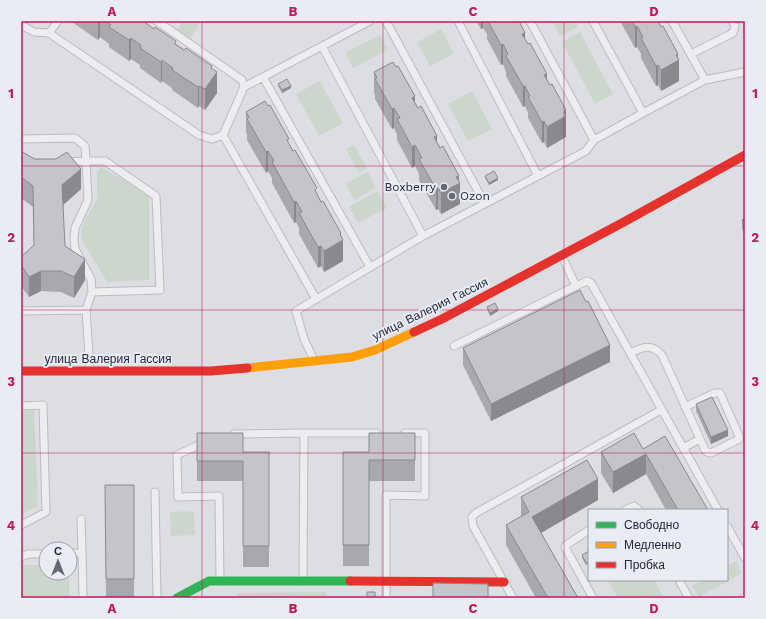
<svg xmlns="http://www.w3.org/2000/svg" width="766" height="619" viewBox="0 0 766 619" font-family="'Work Sans',sans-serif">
<rect width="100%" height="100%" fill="#dddee4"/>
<path fill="#cbd7cd" d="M183,21H201L190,39L177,30Z
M552,21H575L578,27L560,36Z
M441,29L454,54L430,66L417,42Z
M580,32L613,94L595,104L562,42Z
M380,35L388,50L353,68L345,53Z
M320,81L343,123L319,136L296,94Z
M472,91L492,129L468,141L448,104Z
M354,145L367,168L358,172L346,149Z
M101,167L149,194V280L107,282L82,240L81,232L84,221L97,199V172Z
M368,172L376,188L354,200L346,183Z
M378,191L387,208L358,223L349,207Z
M21,409H34L38,506L21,514Z
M194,511L195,535L171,536L170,512Z
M736,561L742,573L699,597L692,586L702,580H727V566Z
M21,565H46V573H69V598H21Z
M610,580H654L664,598H618L608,581Z
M326,592V598H237V593Z"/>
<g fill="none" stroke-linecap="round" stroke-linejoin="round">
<g stroke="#bbbcc2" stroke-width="9">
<path id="lane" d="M58,21L49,33L199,135L212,139L223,135L244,87L242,80L157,21
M386,21L485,204
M458,21L538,176
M530,21L594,140
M593,21L643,113L705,80L672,21
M21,25L34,32L49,33
M322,46L423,236
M691,54L733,33L735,26L732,21
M263,77L370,21
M705,80L745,72
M244,87L263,77L370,267
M223,135L316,299
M21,139L75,138L85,146L86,161H105L156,196L160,290L92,292
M65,162L86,161L88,200L75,228L74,239L75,249L91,279L92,292L86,310L90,371
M562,256L576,286L587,281L591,283L718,510
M21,311L86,310
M454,346L576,286
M630,353C643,347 651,343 662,355L705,450L707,452L711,453L739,439V436L720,393H715L685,407
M314,360L304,339L296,311L423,236L586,151L594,140L643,113
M21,406L43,405L46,512L21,525
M234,434L304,433
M205,442L177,455L178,497L219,496L220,581
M683,448L700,439
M155,492L157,598
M625,510L634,506L639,510
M727,526L745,558
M589,530L566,545L565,547L593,598
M70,553H82L81,519
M82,553L83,598
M21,557L28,554H46
M679,580L689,598
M303,581L304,433H377
M386,598V495L425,496V433H405
M513,598L473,526L472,517L476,513L661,410
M743,598L745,597"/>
</g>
<use href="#lane" stroke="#ededf0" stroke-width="7"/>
<path stroke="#30b455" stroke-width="9" d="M177,598L209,581H350"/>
<path stroke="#ff9f0a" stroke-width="9" d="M247,368L352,357L375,350L414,332"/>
<path stroke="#e5322d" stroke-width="9" d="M414,332L442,319L622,223L745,155
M21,371H211L247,368
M350,581L504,582"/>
</g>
<path fill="#a8a9af" d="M72,21H144V22L212,69L217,93L205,110L199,106L198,108L172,90V88L162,81L161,83L140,68V65L131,59L129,61L109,47V44L100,37L98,40L72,22Z
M476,21H519L525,39L566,116V137L547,148L544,142L542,143L528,118V113L525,106L523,107L506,76V72L503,64L501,65L487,39V34L483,28L481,29Z
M620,21H658L678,58L679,81L661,91L658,85L656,86L641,58V54L637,47L635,48Z
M374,72L415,103L459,181L460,204L441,214L438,209L436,210L419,180V174L415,166L412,168L397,140V135L394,128L392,129L375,99V95L374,93Z
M278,84L291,88L282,93L278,86Z
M246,112L289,144L341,238L343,261L324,272L321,266L318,268L299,234V228L296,222L294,223L272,183V178L268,171L266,173L247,140V134L246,133Z
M21,154L81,189L63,205L65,246L85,280L74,298L61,292L41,291L29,297L21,286V257L34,245L33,207L21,198Z
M485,176L498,180L489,185L485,178Z
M745,218V235L742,229V220Z
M487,307L498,311L490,316L487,309Z
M463,348L610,362L491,421L463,365Z
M696,404L728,436L711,444L696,411Z
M197,433L243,452H269V567H243V481H197Z
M415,433V481H369V566H343V452H369Z
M643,449L708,510H666L646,474L613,493L601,473V452Z
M105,485H134V598H106Z
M521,497L598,500L541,533L578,598H536L506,545V525L521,516Z
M589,551V564L586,565L582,558V555Z"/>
<path fill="#888a8e" d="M98,21H100V37L98,40Z
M481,21H483V28L481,29Z
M637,26V47L635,48V27Z
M525,33V54L522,34Z
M131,38V59L129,61V40Z
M503,44V64L501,65V45Z
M678,54V61L679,60V81L661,91V70L676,55Z
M162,60V81L161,83V62Z
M658,65V85L656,86V66Z
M212,66V79L217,72V93L205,110V89L211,68Z
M547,74V95L544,75Z
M199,86V106L198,108V87Z
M291,86V88L282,93V90Z
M523,86H525V106L523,107Z
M415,96V117L412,98Z
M394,108V128L392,129V109Z
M566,110V137L547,148V127L564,112Z
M544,121V142L542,143V122Z
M437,136V157L434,137Z
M415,145V166L412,168V147Z
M268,151V171L266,173V152Z
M81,169V189L62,206V185Z
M459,176V183H460V204L441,214V193L456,177Z
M498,178V180L489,185V183Z
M438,188V209L436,210V189Z
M296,201V222L294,223V202Z
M341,233V241L343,240V261L324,272V251L340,234Z
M321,246V266L318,268V247Z
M85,259V280L74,298V277Z
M41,271V291L29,297V277Z
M498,309V311L490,316V313Z
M610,345V362L491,421V404Z
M728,430V436L711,444V437Z
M646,454V474L613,493V472Z
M598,479V500L532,538V517Z"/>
<path fill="#c3c5cb" stroke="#888a8e" d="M106,21H143L154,29L155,27L176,41L175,44L184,50L186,48L212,66L211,68L217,72L205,89L199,86L198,87L172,70L173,68L162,60L161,62L140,48L141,45L131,38L129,40L109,27L111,25Z
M488,21H519L525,33L522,34L528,44L530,43L547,74L544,75L550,85L552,84L566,110L564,112L566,116L547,127L544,121L542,122L528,97L530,96L525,86H523L506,56L508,54L503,44L501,45Z
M632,21H658L661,27L663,26L678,54L676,55L679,60L661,70L658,65L656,66L641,38L643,37L637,26L635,27Z
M393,62L396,67L398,66L415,96L412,98L418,108L421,106L437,136L434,137L440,148L443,146L459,176L456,177L460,183L441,193L438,188L436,189L419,159L422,158L415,145L412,147L397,119L400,118L394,108L392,109L375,79L377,78L374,72Z
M287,79L291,86L282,90L278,84Z
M265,101L268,106L270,105L289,139L287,140L293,151L295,150L317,188L315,190L321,202L323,201L341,233L340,234L343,240L324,251L321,246L318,247L299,213L302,212L296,201L294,202L272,162L274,161L268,151L266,152L247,119L249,117L246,112Z
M22,152L35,159H56L67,152L81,169L62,185L65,246L85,259L74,277L61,271H41L29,277L21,265V257L34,245L33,186L21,177V154Z
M494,171L498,178L489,183L485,176Z
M745,218V226L742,220Z
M580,290L586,302L588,301L610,345L491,404L463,348Z
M495,303L498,309L490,313L487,307Z
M712,397L728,430L711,437L696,404Z
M197,433H243V452H269V546H243V461H197Z
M369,433H415V460H369V545H343V452H369Z
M634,433L643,449L665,436L708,510H678L646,454L613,472L601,452Z
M587,460L598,479L532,517L578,598H548L506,525L529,512L521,497Z
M105,485H134V579H106Z
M589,551V561L586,563L582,555Z
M433,583L488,584V598H433Z
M367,592H375V598H367Z"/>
<path fill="none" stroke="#c2185b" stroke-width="1" stroke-opacity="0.55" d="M202,21V598M383,21V598M564,21V598M21,166H745M21,310H745M21,453H745"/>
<g fill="#646877" stroke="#e9ecf4" stroke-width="1.5">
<circle cx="444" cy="187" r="4"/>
<circle cx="452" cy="196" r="4"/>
</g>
<g text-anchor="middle" stroke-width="4" stroke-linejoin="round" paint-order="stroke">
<g font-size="12" fill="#23293d" stroke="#e9ecf4" text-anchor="end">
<text x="436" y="191">Boxberry</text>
<text x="460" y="200" text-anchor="start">Ozon</text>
</g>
<g font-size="12" fill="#23293d" stroke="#e9ecf4">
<text transform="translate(430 309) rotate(-26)" y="4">улица Валерия Гассия</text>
<text x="108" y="363">улица Валерия Гассия</text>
</g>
</g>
<rect width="766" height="619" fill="none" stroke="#e9ecf4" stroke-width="44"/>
<rect x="588" y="509" width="140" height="72" fill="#e9ecf4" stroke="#9a9eab"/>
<rect x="596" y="522" width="20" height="6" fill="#30b455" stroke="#9a9eab"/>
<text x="624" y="529" font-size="12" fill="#23293d">Свободно</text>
<rect x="596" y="542" width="20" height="6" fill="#ff9f0a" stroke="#9a9eab"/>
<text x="624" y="549" font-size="12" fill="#23293d">Медленно</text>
<rect x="596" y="562" width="20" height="6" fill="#e5322d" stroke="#9a9eab"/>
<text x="624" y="569" font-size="12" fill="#23293d">Пробка</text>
<g transform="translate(58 561)"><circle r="19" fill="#e9ecf4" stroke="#9a9eab"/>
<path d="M0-3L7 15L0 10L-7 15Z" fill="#646877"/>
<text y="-6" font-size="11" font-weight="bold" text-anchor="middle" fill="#23293d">С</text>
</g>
<rect x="22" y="22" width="722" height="575" fill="none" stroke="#c2185b" stroke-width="1.5"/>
<g font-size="13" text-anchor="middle" font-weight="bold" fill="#c2185b">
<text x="112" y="16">A</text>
<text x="293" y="16">B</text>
<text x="473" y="16">C</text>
<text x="654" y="16">D</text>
<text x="11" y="98">1</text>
<text x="755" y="98">1</text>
<text x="11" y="242">2</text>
<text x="755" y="242">2</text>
<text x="11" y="386">3</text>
<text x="755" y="386">3</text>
<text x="11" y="530">4</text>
<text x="755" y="530">4</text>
<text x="112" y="613">A</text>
<text x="293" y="613">B</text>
<text x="473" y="613">C</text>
<text x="654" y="613">D</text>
</g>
</svg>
